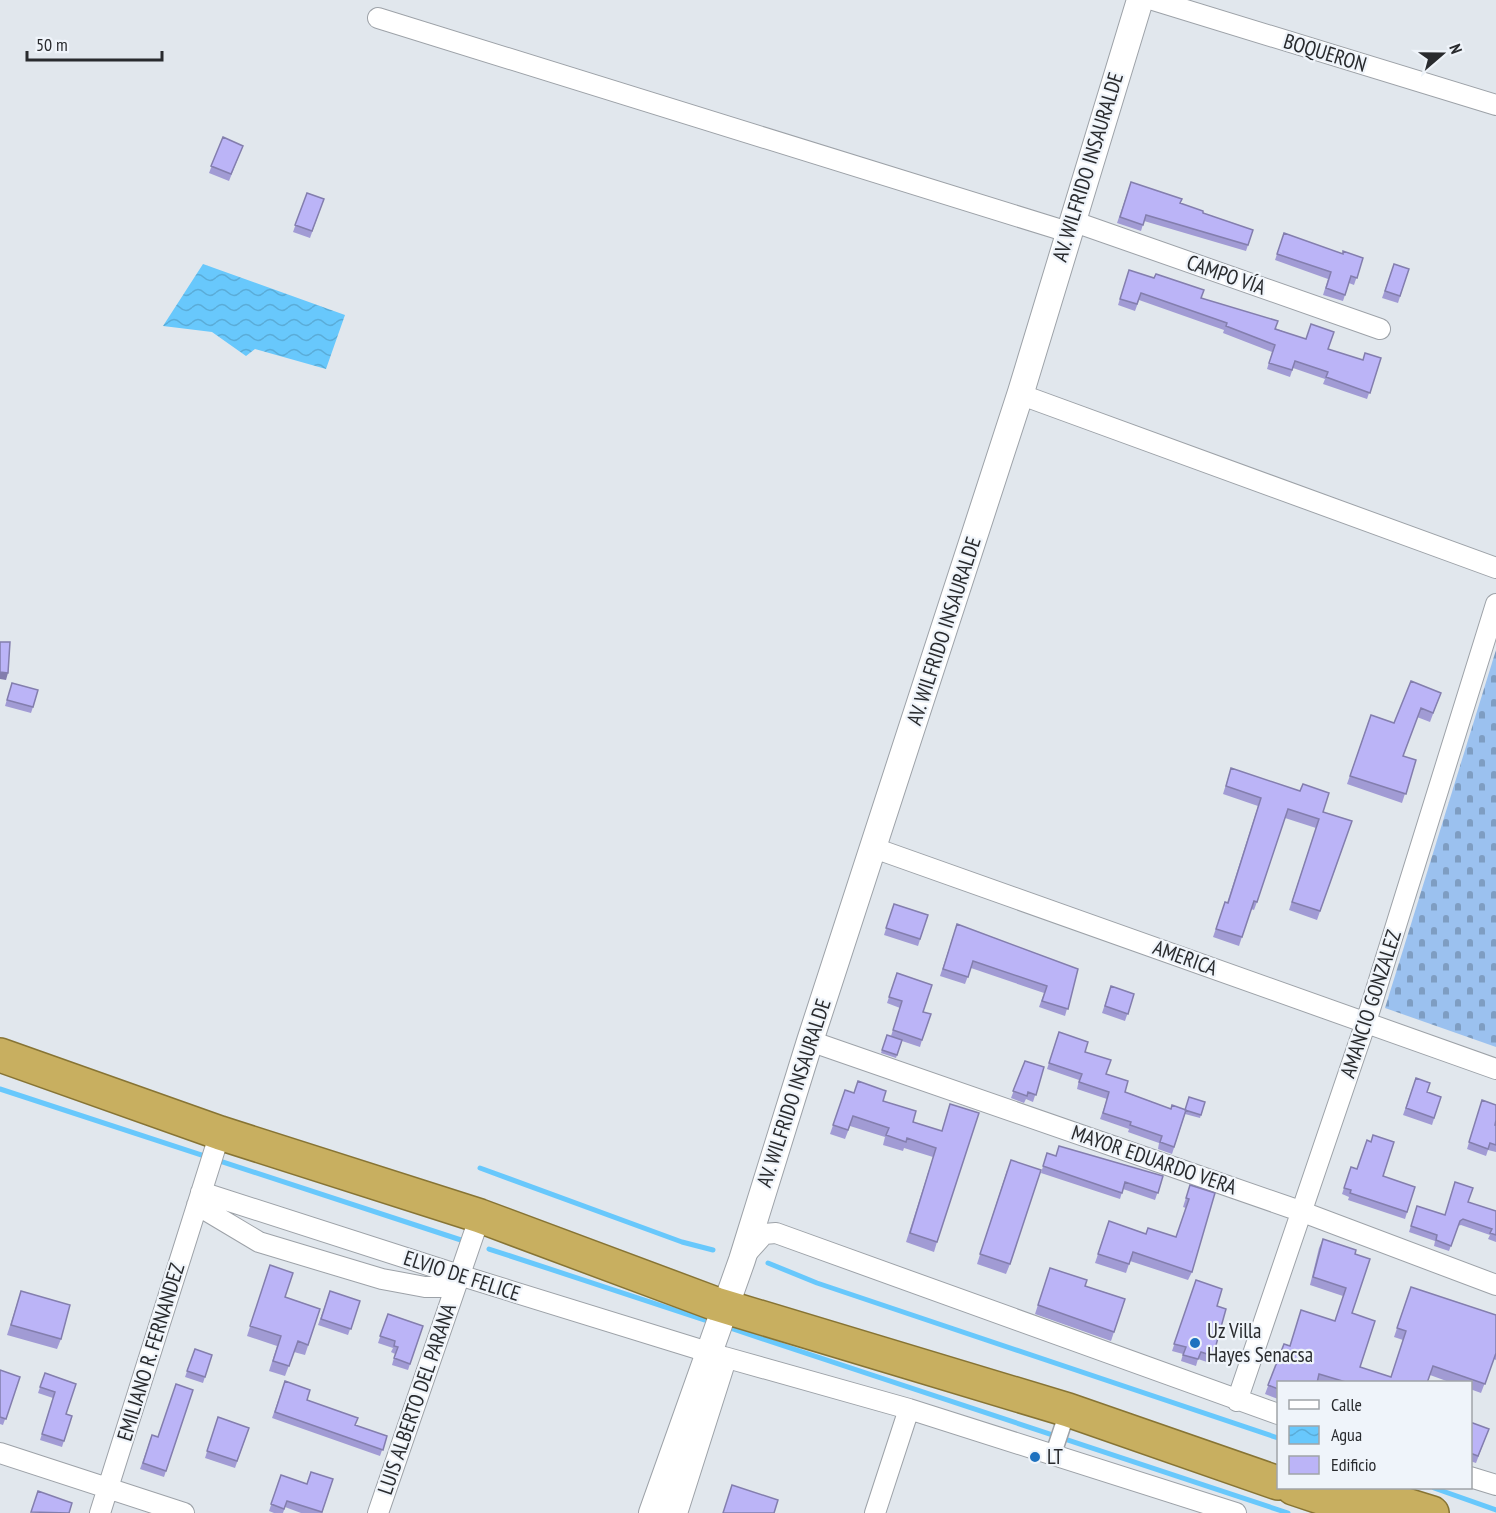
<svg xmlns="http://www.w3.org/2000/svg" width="1496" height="1513" viewBox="0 0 1496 1513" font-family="'PT Sans Narrow',sans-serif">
<defs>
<pattern id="cemetery-stones" width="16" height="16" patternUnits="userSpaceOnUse" patternTransform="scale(1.5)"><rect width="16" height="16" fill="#9bc1ef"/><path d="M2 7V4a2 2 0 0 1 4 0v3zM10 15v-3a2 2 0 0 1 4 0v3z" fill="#7e9dc2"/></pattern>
<pattern id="water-waves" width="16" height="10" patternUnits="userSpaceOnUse" patternTransform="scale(1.5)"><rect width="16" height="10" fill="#68c8fc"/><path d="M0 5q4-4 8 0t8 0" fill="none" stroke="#5aacd8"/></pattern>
</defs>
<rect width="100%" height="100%" fill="#e1e7ed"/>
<path fill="url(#cemetery-stones)" d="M1496,650V1047L1385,1008Z"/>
<path fill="url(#water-waves)" d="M203,264L345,315L326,369L255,349L246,356L212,332L163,326Z"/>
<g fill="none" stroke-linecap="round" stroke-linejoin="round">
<path stroke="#68c8fc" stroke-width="5" d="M0,1089L461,1240
M480,1168L682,1242L713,1250
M489,1249L705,1320
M768,1263L817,1283L1278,1438
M733,1329L1288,1513
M1434,1488L1496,1510"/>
<g stroke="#9da2a8" stroke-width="18">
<path id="pedestrian" d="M1053,1455L1068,1410"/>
</g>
<g stroke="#9da2a8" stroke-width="22">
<path id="minor" d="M1153,0L1496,105
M378,18L1068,232
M1072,221L1380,329
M1021,392L1030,398L1496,568
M874,848L1496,1069
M810,1041L1300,1211L1496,1285
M201,1192L459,1275L724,1357L909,1409L1236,1513
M197,1205L259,1242L382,1279L425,1287H455
M746,1254L764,1234L776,1233L1278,1414
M1237,1401L1366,1022L1496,604
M0,1453L184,1513
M1470,1477L1496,1485
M100,1513L220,1133
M378,1513L480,1216
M875,1513L909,1409"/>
</g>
<g stroke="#9da2a8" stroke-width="28">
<path id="tertiary" d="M652,1513L742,1260L810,1041L1021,392L1140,0
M674,1513L722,1362"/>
</g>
<g stroke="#877434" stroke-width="36">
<path id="trunk" d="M0,1055L220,1133L480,1216L716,1304L1068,1410L1278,1483
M1293,1488L1368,1513
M1351,1488L1432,1513"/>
</g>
<use href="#pedestrian" stroke="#fff" stroke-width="15"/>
<use href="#minor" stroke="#fff" stroke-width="20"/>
<use href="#tertiary" stroke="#fff" stroke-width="26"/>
<use href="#trunk" stroke="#c8af60" stroke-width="33"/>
</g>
<path fill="#a19bd4" d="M223,137L243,146L229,181L209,173Z
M1131,182L1180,203L1203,213L1253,230L1246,251L1144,221L1141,231L1117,223Z
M307,193L324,199L310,238L293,232Z
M1284,233L1343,254L1363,258L1354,285L1349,283L1343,301L1323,295L1328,279L1275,260Z
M1394,264L1409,269L1398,303L1382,298Z
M1129,270L1328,349L1362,360L1381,358L1367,399L1323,384L1325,379L1293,368L1290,377L1267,369L1272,352L1223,333L1224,330L1139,300L1135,311L1118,305Z
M12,683L33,707L31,713L5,706Z
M1441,693L1430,722L1417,717L1403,756L1416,760L1402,803L1347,784L1371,715L1394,723Z
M1231,768L1323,812L1352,821L1317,920L1289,910L1316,828L1285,818L1257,902L1254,910L1251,909L1239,946L1213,937L1225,902L1227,903L1258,806L1223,794Z
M894,904L928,915L918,946L884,935Z
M957,924L1078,969L1065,1016L1039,1007L1044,993L971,968L965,984L940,976Z
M897,973L923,1012L922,1040L920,1047L902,1041L896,1058L881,1053L887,1035L891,1036L900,1008L887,1003Z
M1111,986L1134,994L1125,1021L1102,1013Z
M1059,1032L1085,1052L1125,1092L1171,1109L1185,1110L1205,1102L1200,1118L1185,1114L1172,1154L1158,1149L1159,1143L1128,1132L1129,1129L1100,1119L1107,1099L1077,1089L1079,1080L1047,1069Z
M1025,1061L1044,1067L1033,1102L1026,1099L1024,1103L1011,1098Z
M1416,1078L1427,1092L1441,1097L1432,1125L1403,1115Z
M845,1090L883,1101L913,1122L941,1131L937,1242L934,1252L906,1242L933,1157L904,1148L903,1151L883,1145L885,1137L850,1126L845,1139L830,1134Z
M1482,1100L1495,1125H1496V1152L1488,1150L1486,1156L1467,1149Z
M1047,1153L1055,1156L1163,1176L1155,1200L1123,1189L1120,1199L1041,1173Z
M1351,1167L1415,1187L1405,1219L1348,1200L1349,1197L1342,1194Z
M1007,1170L1010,1264L1006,1274L977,1264Z
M1190,1185L1192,1272L1188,1280L1130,1261L1126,1273L1095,1263L1109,1221L1146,1234L1176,1237L1186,1208L1183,1207Z
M1468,1202L1496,1211V1242L1488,1239L1490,1235L1461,1225L1458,1226L1449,1251L1434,1246L1435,1241L1409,1232L1417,1206L1444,1215Z
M1323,1239L1355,1254L1352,1313L1360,1367L1391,1377L1403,1340L1394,1337L1411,1287L1496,1315V1360L1494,1359L1481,1393L1470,1389V1383H1452L1430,1375L1427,1383H1278V1399L1265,1394L1284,1344L1289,1346L1335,1321L1343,1296L1310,1285L1319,1248Z
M270,1265L285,1297L320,1309L305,1355L294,1352L285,1376L269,1371L277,1346L247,1336Z
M1050,1268L1085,1286L1125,1299L1111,1341L1035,1314Z
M1196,1280L1217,1306L1213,1356L1210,1363L1198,1359L1196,1366L1181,1361L1183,1354L1172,1351Z
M21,1291L61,1339L57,1349L7,1335Z
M330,1291L360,1301L348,1335L318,1325Z
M388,1314L423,1326L408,1370L392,1365L395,1354L391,1352L393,1348L378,1343Z
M195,1349L212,1355L203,1383L185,1377Z
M0,1370L20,1377L3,1425L0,1424Z
M45,1373L76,1384L66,1414L72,1416L62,1447L40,1440L53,1398L38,1393Z
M285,1381L307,1400L355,1425L387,1436L380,1456L272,1418Z
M193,1390L164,1477L140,1469L152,1435L158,1437Z
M218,1417L249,1428L235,1468L205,1458Z
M1470,1422L1489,1429L1476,1463L1470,1461Z
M281,1475L307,1484L333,1479L322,1513H301L285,1507L283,1513H274L269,1511Z"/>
<path fill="#837ead" d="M0,672L8,673L6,680L0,679Z"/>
<path fill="#bbb4f7" stroke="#837ead" stroke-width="1.5" d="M223,137L243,146L231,174L211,166Z
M1131,182L1182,199L1180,203L1203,211V213L1253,230L1248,245L1146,215L1143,225L1120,217Z
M307,193L324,199L312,231L295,225Z
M1284,233L1343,254V251L1363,258L1357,278L1351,276L1345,295L1326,288L1331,272L1277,254Z
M1394,264L1409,269L1400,296L1385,291Z
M1129,270L1154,278L1156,274L1204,290L1201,298L1278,321L1275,329L1306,339L1311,324L1334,332L1328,349L1363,360L1365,353L1381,358L1370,393L1326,377L1328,372L1295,361L1292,370L1269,363L1275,345L1226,326L1227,323L1141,293L1137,304L1120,299Z
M0,642H10L8,673L0,672Z
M1411,681L1441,693L1433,713L1421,708L1403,756L1416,760L1406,794L1350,776L1371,715L1394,723Z
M12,683L38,690L33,707L7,700Z
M1231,768L1300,791L1303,784L1329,793L1323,812L1352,821L1320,911L1292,902L1319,819L1288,809L1257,902L1254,901L1242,937L1216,929L1225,902L1228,903L1261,798L1226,786Z
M894,904L928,915L920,939L886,928Z
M957,924L1078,969L1068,1009L1042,1001L1047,986L973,961L968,977L943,969Z
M897,973L932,985L923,1012L931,1014L922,1040L893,1030L902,1001L889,997Z
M1111,986L1134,994L1128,1014L1105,1006Z
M1059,1032L1088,1042L1085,1052L1111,1060L1106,1074L1128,1081L1125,1092L1171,1109L1172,1105L1186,1110L1174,1147L1160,1142L1162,1136L1130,1125L1131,1122L1103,1113L1109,1092L1079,1082L1082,1074L1049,1063Z
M887,1035L902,1040L897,1055L882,1050Z
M1025,1061L1044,1067L1036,1095L1028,1092L1027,1096L1013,1091Z
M1416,1078L1430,1083L1427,1092L1441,1097L1434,1118L1406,1108Z
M858,1081L886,1091L883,1101L916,1111L913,1122L942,1131L950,1104L979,1113L937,1242L910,1233L936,1148L907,1138L906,1142L886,1135L889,1128L853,1116L848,1130L833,1125L845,1090L854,1093Z
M1189,1097L1205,1102L1201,1115L1185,1110Z
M1482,1100L1496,1105V1120L1495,1125H1496V1145L1490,1143L1488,1149L1469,1142Z
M1373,1135L1394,1142L1383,1176L1415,1187L1407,1212L1350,1193L1351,1190L1344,1188L1351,1167L1357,1169L1367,1140L1371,1142Z
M1059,1146L1163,1176L1158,1193L1125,1182L1122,1193L1043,1166L1047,1153L1056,1156Z
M1011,1160L1041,1170L1010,1264L980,1254Z
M1455,1182L1473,1188L1468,1202L1496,1211V1235L1490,1233L1492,1229L1463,1219L1460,1221L1451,1246L1436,1240L1437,1235L1411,1226L1417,1206L1445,1215Z
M1190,1185L1215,1193L1192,1272L1133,1252L1129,1264L1098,1254L1109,1221L1146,1234L1148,1228L1176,1237L1189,1199L1186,1198Z
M1323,1239L1356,1250L1355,1254L1370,1259L1352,1313L1375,1321L1360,1367L1391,1377L1406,1331L1397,1328L1411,1287L1496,1315V1353L1485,1384L1433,1366L1427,1383H1349L1319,1374L1317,1383H1278V1389L1268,1385L1284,1344L1290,1346L1301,1310L1335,1321L1346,1288L1313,1277Z
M270,1265L293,1273L285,1297L320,1309L308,1345L298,1341L289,1366L273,1361L281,1336L250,1326Z
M1050,1268L1087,1280L1085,1286L1125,1299L1114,1332L1038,1305Z
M1196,1280L1222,1289L1217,1306L1226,1309L1213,1356L1201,1352L1198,1359L1183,1355L1186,1347L1174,1344Z
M21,1291L70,1305L61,1339L11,1325Z
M330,1291L360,1301L351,1329L321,1319Z
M388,1314L423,1326L410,1364L394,1358L398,1347L394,1346L395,1341L380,1336Z
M195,1349L212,1355L205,1377L187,1371Z
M0,1370L20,1377L6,1419L0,1417Z
M45,1373L76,1384L66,1414L72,1416L64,1441L42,1434L55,1392L40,1387Z
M285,1381L310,1390L307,1400L358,1418L355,1425L387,1436L383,1450L275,1412Z
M176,1384L193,1390L166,1471L143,1463L152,1435L158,1437Z
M218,1417L249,1428L237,1461L207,1451Z
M1470,1422L1489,1429L1478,1456L1470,1453Z
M311,1472L333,1479L322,1512L287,1501L284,1509L271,1504L281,1475L307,1484Z
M732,1485L778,1500L774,1513H723Z
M38,1491L72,1503L69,1513L31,1512Z"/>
<g fill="#1d71bf" stroke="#eff4fa" stroke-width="2">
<circle cx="1195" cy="1343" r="6"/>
<circle cx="1035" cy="1457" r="6"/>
</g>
<g text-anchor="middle" stroke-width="4.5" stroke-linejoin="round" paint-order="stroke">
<g font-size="21" fill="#292b2e" stroke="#eff4fa">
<text transform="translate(1325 53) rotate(17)" y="7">BOQUERON</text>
<text transform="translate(1088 167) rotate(-73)" y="7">AV. WILFRIDO INSAURALDE</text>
<text transform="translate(1226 275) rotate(19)" y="7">CAMPO VÍA</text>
<text transform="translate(944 631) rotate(-72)" y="7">AV. WILFRIDO INSAURALDE</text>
<text transform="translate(1185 958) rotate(20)" y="7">AMERICA</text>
<text transform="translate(1371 1004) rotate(-72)" y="7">AMANCIO GONZALEZ</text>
<text transform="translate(794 1093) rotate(-72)" y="7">AV. WILFRIDO INSAURALDE</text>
<text transform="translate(1154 1160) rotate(19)" y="7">MAYOR EDUARDO VERA</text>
<text transform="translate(462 1276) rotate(18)" y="7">ELVIO DE FELICE</text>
<text transform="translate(151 1352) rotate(-73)" y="7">EMILIANO R. FERNANDEZ</text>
<text transform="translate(417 1399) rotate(-71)" y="7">LUIS ALBERTO DEL PARANA</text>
</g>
<g font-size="21" fill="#292b2e" stroke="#eff4fa" text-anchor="start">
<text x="1207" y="1338">Uz Villa<tspan x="1207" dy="24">Hayes Senacsa</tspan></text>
<text x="1047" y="1464">LT</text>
</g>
</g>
<rect x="1277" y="1381" width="195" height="108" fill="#eff4fa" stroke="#a0a4a8" stroke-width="1.5"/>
<rect x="1289" y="1400" width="30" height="9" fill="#ffffff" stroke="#a0a4a8" stroke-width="1.5"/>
<text x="1331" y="1411" font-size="18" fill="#292b2e">Calle</text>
<rect x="1289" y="1426" width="30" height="18" fill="url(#water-waves)" stroke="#a0a4a8" stroke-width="1.5"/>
<text x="1331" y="1441" font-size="18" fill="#292b2e">Agua</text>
<rect x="1289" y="1456" width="30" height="18" fill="#bbb4f7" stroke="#a0a4a8" stroke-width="1.5"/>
<text x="1331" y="1471" font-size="18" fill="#292b2e">Edificio</text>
<g transform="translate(1442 54) rotate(70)" stroke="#eff4fa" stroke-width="4.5" paint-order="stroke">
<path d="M0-4.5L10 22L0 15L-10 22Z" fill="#292b2e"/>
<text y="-9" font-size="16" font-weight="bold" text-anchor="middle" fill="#292b2e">N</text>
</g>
<path d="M27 51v9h135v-9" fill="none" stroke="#292b2e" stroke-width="3"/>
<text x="36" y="51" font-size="18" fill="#292b2e" stroke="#eff4fa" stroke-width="4.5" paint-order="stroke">50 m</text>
</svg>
